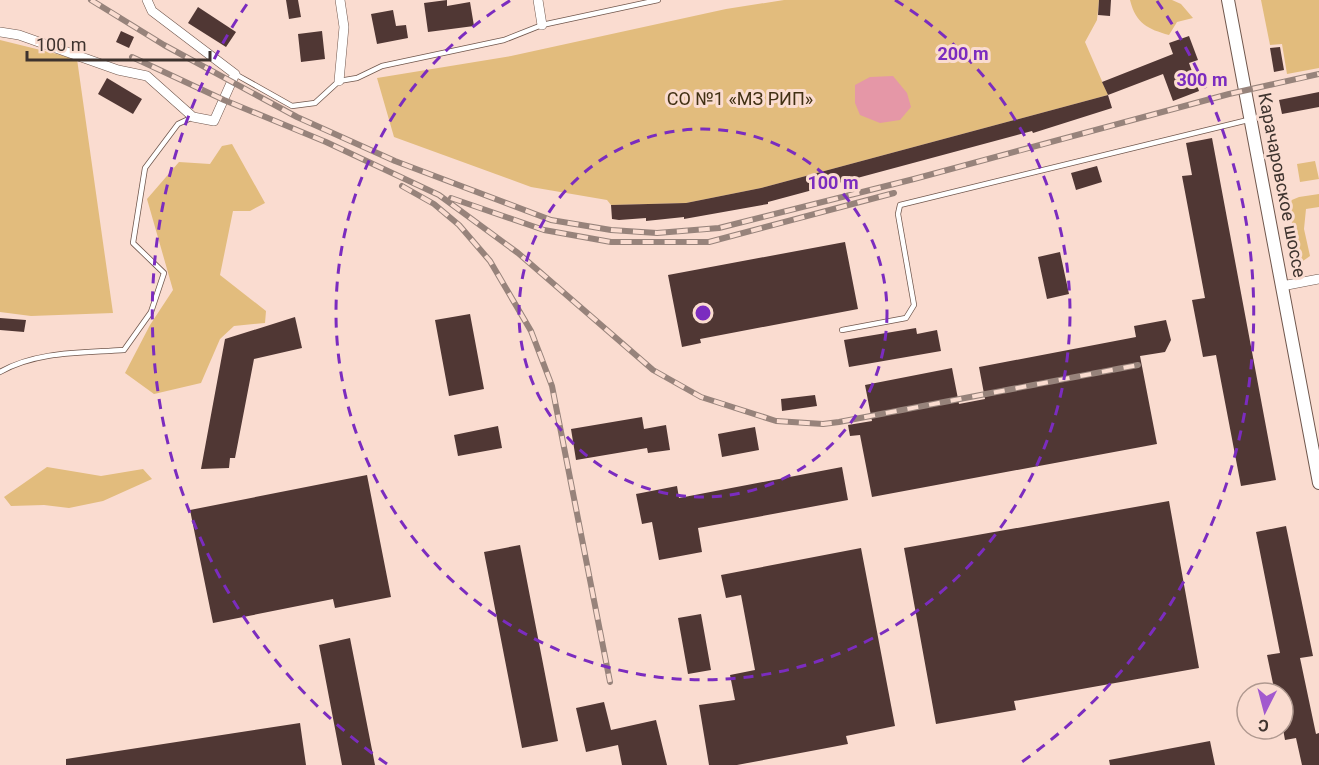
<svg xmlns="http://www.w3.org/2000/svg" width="1319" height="765" viewBox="0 0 1319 765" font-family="Roboto,sans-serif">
<rect width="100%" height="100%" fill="#fadcd0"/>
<path fill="#e2bc7d" d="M784,0H1099L1097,20L1085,42L1108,95L761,188L686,203L611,205L607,200L531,187L394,137L377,78L511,56L726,9Z
M1130,0H1172L1181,4L1193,18L1177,22L1169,35C1148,29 1136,24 1130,0Z
M1261,0H1319V68L1287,74L1282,44L1270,45Z
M0,40L77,59L113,313L31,316L0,312Z
M232,144L265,203L250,211H233L220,275L266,311L265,323L234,326L220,339L201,383L154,394L125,373L150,325L173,290L147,199L179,162L210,164L222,146Z
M1315,161L1319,179L1300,182L1297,164Z
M1319,194V207L1306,209L1304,229L1310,256L1303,261L1300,257L1287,202L1299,197Z
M47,467L101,476L143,469L152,479L103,501L69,508L44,505L11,506L4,497Z"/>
<path fill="#e597a7" d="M893,76L907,93L911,107L900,120L880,123L860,115L855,103V85L870,77Z"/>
<path fill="#503734" d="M286,0H298L301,17L289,19Z
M447,0V6L470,2L474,26L428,32L424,3Z
M1099,0H1111L1110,16L1098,15Z
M198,7L236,32L226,47L188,23Z
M393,10L396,26L406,25L408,38L377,44L371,14Z
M121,31L134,37L129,48L116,42Z
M322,31L325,59L301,62L298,34Z
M1189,36L1198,60L1189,63L1199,91L1173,101L1163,74L1108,95L1102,82L1173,54L1169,43Z
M1280,47L1284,70L1274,72L1270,48Z
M107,78L142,99L133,114L98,94Z
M1319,92V107L1282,114L1279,100Z
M1108,95L1112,108L1033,133L1032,131L768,202V204L684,219V217L646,221V218L619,220L612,219L611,205L686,203L761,188Z
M1212,138L1276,480L1241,486L1216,355L1203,357L1192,300L1205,298L1182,176L1192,175L1186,143Z
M1097,166L1102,182L1076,190L1071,173Z
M845,242L858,309L700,339L701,343L682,347L668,275Z
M1060,252L1069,294L1047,299L1038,257Z
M470,314L484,389L449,396L435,320Z
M295,317L302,348L254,359L235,458H230L229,468L201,469L225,339Z
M0,318L26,320L24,332L0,330Z
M1166,320L1171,340L1165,352L1140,356L1157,444L872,497L860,435L850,436L848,425L872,421L865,385L952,368L959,404L985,399L979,367L1136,337L1134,326Z
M916,328L917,334L937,330L941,351L849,367L844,340Z
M815,395L817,406L782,411L781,399Z
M642,417L644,429L666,425L670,450L648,453L647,448L576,460L571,429Z
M498,426L502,448L458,456L454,435Z
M755,427L759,450L722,457L718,434Z
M842,467L848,500L698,528L702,552L659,560L652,522L642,524L636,494L677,486L679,498Z
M367,475L391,597L335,608L333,599L213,623L190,510Z
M1169,501L1199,668L1014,701L1016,710L936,724L904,548Z
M1286,526L1313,656L1300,658L1316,734L1319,733V765H1302L1296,738L1285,740L1283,729V693H1275L1267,655L1280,653L1256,532Z
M520,545L558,741L522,748L484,552Z
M861,548L895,726L846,736L848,744L737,765H709L699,705L735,700L730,675L755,670L741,595L726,598L721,575Z
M701,614L711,670L688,674L678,618Z
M350,638L375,765H342L319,645Z
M604,702L611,730L656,720L667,765H622L618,745L586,752L576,708Z
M300,723L306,765H66V759Z
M1210,741L1215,765H1110L1109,760Z"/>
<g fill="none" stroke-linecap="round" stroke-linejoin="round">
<g stroke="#70574d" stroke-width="6">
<path id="service" d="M235,74L292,106L315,103L339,81L357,78L382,66L504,40L542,25L658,0
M842,330L906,318L914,305L898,214L900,205L1248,120
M0,372C37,351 82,353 124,350L151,312L164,273L133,243L145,168L178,124L193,117"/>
</g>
<g stroke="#70574d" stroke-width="10">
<path id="minor" d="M538,0L542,25
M0,32L19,35L118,70L147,76L193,117L214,121L235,74L152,11L147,0
M339,81L344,27L340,0
M1282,286L1319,279"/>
</g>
<g stroke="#70574d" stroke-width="14">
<path id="tertiary" d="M1228,0L1319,483"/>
</g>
<use href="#service" stroke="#fff" stroke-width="4.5"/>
<use href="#minor" stroke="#fff" stroke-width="9"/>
<use href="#tertiary" stroke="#fff" stroke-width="12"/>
<g stroke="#97837b" stroke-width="6">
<path id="rail" d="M91,0L164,45L297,117L395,161L551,220L611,230L657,233L719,228L914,179L1229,94L1319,74
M132,57L224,100L326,142L439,195L518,253L653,370L701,397L776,421L823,424L839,422L1138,365
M402,186L434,204L459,225L490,261L531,331L552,386L610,682
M451,198L544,230L611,242H709L894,193"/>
</g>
<use href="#rail" stroke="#fadcd0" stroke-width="4" stroke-dasharray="11" stroke-linecap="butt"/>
</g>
<g fill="none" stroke="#7b2cbf" stroke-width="3" stroke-dasharray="10 8">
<circle cx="703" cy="313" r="184"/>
<path d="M895 0A367 367 0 1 1 511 0"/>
<path d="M387 764A551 551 0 0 1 249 1M1157 1A551 551 0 0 1 1019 764"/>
</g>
<g text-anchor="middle" stroke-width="6" stroke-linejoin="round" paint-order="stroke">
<g font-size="18" fill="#413013" stroke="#fadcd0">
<text x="740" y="105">СО №1 «МЗ РИП»</text>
</g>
<g font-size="18" fill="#3e332e" stroke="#fadcd0">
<text transform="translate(1282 185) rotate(79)" y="6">Карачаровское шоссе</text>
</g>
</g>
<circle cx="703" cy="313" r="9" fill="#7b2cbf" stroke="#fadcd0" stroke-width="3"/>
<g font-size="18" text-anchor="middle" font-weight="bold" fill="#7b2cbf" stroke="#fadcd0" stroke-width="6" stroke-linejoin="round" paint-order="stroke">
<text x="963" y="60">200 m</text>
<text x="1202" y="86">300 m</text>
<text x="833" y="189">100 m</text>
</g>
<g transform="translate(1265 711) rotate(186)"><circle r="28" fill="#fadcd0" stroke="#af988f" stroke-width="1.5"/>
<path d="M0-4.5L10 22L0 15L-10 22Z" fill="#a25ace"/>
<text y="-9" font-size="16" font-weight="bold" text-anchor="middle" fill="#3e332e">С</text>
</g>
<path d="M27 51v9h183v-9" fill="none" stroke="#3e332e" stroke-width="3"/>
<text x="36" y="51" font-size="18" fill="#3e332e" stroke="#fadcd0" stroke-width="4.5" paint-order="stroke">100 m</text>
</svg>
